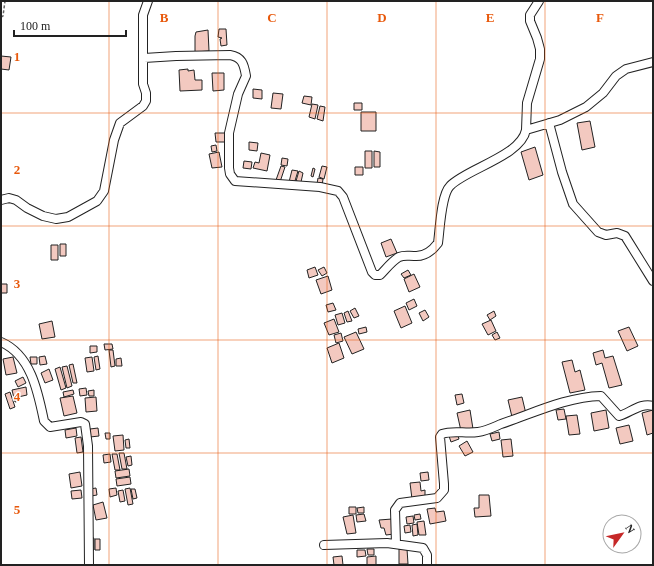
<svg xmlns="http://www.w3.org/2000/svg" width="654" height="566" viewBox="0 0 654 566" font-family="'Times New Roman',serif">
<rect width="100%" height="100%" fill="#fff"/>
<path fill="#f3c9c0" stroke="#222" d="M219,29H226L227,45L221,46L220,39L222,38L218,37Z
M208,30L209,51L195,52V36L196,32Z
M1,56L11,57L9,70L1,69Z
M188,69V71L194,70L195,80H202V90L180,91L179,70Z
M212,73H224V90L213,91Z
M253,89L262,90V99L253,98Z
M273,93L283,94L281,109L271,108Z
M304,96L312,97L311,105L302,103Z
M354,103H362V110H354Z
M312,104L318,105L315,119L309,117Z
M320,106L325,107L323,121L317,119Z
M361,112H376V131H361Z
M590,121L595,147L582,150L577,123Z
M215,133H225V142H216Z
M249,142L258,143L257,151L249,150Z
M216,145L217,151L212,152L211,146Z
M535,147L543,175L529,180L521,152Z
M365,151H372V168H365Z
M374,151L380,152V167H374Z
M219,152L222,167L212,168L209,154Z
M261,153L270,155L267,171L253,168L255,162L259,163Z
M282,158L288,159L287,166L281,165Z
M244,161L252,162L251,169L243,168Z
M281,166L285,167L280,182L276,180Z
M322,166L327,167L324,179L319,177Z
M355,167H363V175H355Z
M313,168L315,169L313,177L311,176Z
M292,170L298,171L294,184L289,182Z
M299,171L303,173L301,182L296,181Z
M318,178L323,179L322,186L317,184Z
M391,239L397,253L386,257L381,243Z
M60,244H66V256H60Z
M51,245H58V260H51Z
M315,267L318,275L309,278L307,270Z
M324,267L327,273L322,276L318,270Z
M408,270L411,275L404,278L401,274Z
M414,274L420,287L409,292L404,279Z
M328,276L332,290L321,294L316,280Z
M1,284H7V293H1Z
M414,299L417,306L409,310L406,303Z
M333,303L336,310L328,312L326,305Z
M405,306L412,323L401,328L394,311Z
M355,308L359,316L354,318L350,311Z
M425,310L429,317L423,321L419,313Z
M348,311L352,321L347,322L344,313Z
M494,311L496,316L490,320L487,315Z
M342,313L345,323L338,325L335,315Z
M334,319L339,332L329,335L324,323Z
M491,320L496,331L488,335L482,324Z
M52,321L55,337L42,339L39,324Z
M366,327L367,332L359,334L358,329Z
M629,327L638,346L627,351L618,331Z
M356,332L364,349L352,354L344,337Z
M497,332L500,338L495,340L492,335Z
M341,333L343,341L336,343L334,335Z
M339,343L344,358L332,363L327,348Z
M104,344H112L113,349L105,350Z
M90,346H97V352L90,353Z
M109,350H113L115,366L111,367Z
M603,350L605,358L613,356L622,385L609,388L602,363L596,365L593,353Z
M45,356L47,364L40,365L39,357Z
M98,356L100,369L96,370L94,357Z
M13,357L17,373L6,375L3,359Z
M30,357H37V364H31Z
M92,357L94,371L87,372L85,358Z
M121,358L122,366H116V359Z
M572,360L575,372L580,370L585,390L570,393L562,362Z
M73,364L77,383H73L69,365Z
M67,366L72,386L67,388L62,367Z
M60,367L66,388L61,390L55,369Z
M49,369L53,380L45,383L41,373Z
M23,377L26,383L18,387L15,381Z
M26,387L27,395L18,397L19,401L15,402L12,390Z
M86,388L87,395L80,396L79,389Z
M73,390L74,394L64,397L63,392Z
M94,390V396H89L88,391Z
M10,392L15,407L10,409L5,394Z
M462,394L464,403L457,405L455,395Z
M73,396L77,413L64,416L60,398Z
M96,397L97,411L86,412L85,398Z
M522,397L526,414L512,417L508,400Z
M564,409L566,419L558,420L556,410Z
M470,410L473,429L461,431L457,413Z
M606,410L609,428L594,431L591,413Z
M653,410V433L647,435L642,413Z
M577,415L580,434L569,435L566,416Z
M629,425L633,441L620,444L616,428Z
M76,428L77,436L66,438L65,430Z
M98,428L99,436L90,437V429Z
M499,432L500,439L492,441L490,434Z
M105,433H110V439H106Z
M457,433L459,439L451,442L449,436Z
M123,435L124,450L115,451L113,436Z
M81,437L83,452L77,453L75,438Z
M129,439L130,448H126L125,440Z
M511,439L513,456L503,457L501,440Z
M467,441L473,452L465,456L459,446Z
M119,453H124L127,469H122Z
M110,454L111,462L104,463L103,455Z
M112,454H117L120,470H115Z
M131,456L132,465L128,466L126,457Z
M129,469L130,476L116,478L115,471Z
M80,472L82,486L71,488L69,474Z
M428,472L429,480L421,481L420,473Z
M130,477L131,484L117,486L116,479Z
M420,482L421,491L425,490V498L412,499L410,483Z
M96,488L97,495L91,496L90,489Z
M116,488L117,495L110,497L109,489Z
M130,488L133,504L128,505L125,489Z
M131,489H135L137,498L133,499Z
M81,490L82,498L72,499L71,491Z
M123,490L125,501L120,502L118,491Z
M479,495H489L491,516L475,517L474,508H479Z
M103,502L107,518L96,520L93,505Z
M349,507H356V514H349Z
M364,507V513H358L357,508Z
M435,508L436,512L444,511L446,521L430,524L427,509Z
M364,514L366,521L357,522L356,515Z
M420,514L421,519L415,520L414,515Z
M353,515L356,533L347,534L343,517Z
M413,516L414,523L407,524L406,517Z
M392,519L394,534L386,535L384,528H381L379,520Z
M424,521L426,535H419L417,522Z
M417,524L418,535L413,536L412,525Z
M410,525L411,532L405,533L404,526Z
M89,538H94V550H90Z
M95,539H100V550H95Z
M367,549H374V555H368Z
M399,549H407L408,564H399Z
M357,550H365L366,556L357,557Z
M342,556L343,565H334L333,557Z
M376,556V565H367V557Z"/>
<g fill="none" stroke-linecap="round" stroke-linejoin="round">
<g stroke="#222" stroke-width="10">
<path id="minor" d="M144,58L176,56L230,55C242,57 244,64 246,76L238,94L229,133V168L230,174L235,181L320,187L338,191L343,197L372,272L375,275H380C386,269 392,261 399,257C404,255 408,256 414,256C424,257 432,251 438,243C440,229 441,195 450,186C466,169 521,156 526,130L560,120L586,107L603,93L616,76L626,69L653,62
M549,123L562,172L573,204L598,232L606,235L617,233L625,236L653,281
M526,130L527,103L540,59V49L537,38L530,21V15L539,1
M1,200L9,198L16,200L27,208L43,216L56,219L68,217L97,201L104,191L114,140L120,123L143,106L146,101V93L143,84V15L148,1
M1,342C31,355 38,392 44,421L50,427L81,422L85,424L88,446L89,565
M396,544L395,510L400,503L437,498L444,490V484L440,437L442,434C453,430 466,434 478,432C486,431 494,427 501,424C534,413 566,397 601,396L619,416C630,413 641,402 653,406
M324,545L387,543L423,548L427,555V565"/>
</g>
<path stroke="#646464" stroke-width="1.5" stroke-dasharray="3 2" stroke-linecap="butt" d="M1,17L3,16L5,1"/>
<use href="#minor" stroke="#fff" stroke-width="8"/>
</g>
<path fill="none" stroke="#e8590c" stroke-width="1" stroke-opacity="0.55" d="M109,1V565M218,1V565M327,1V565M436,1V565M545,1V565M1,113H653M1,226H653M1,340H653M1,453H653"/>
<g font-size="13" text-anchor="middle" font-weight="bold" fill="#e8590c" stroke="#fff" stroke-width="3" stroke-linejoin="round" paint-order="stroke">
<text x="164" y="22">B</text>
<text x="272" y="22">C</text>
<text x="382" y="22">D</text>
<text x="490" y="22">E</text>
<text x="600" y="22">F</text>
<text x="17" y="61">1</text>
<text x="17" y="174">2</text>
<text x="17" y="288">3</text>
<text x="17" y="401">4</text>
<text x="17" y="514">5</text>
</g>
<rect width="654" height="566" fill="none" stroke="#222222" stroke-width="4"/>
<g transform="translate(622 534) rotate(57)"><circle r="19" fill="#ffffff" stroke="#a7a7a7"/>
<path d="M0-3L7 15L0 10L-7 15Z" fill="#c62828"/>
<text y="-6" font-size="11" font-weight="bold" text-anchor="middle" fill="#222222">N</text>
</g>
<path d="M14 30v6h112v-6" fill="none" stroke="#222222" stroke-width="2"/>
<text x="20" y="30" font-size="12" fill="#222222" stroke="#ffffff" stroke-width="3" paint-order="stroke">100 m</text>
</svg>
